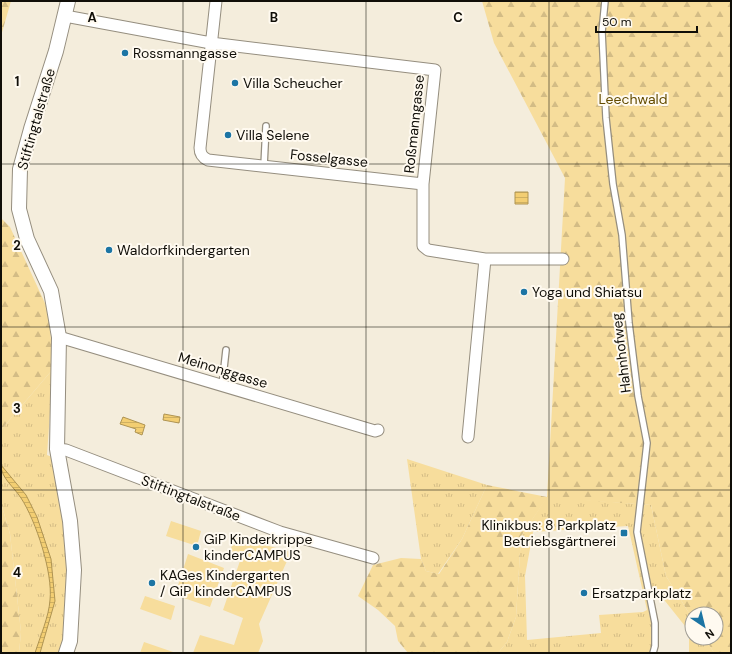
<svg xmlns="http://www.w3.org/2000/svg" width="732" height="654" viewBox="0 0 732 654" font-family="'DM Sans',sans-serif">
<defs>
<pattern id="grass-tufts" width="24" height="20" patternUnits="userSpaceOnUse"><rect width="24" height="20" fill="#f7dd9c"/><path d="M3 7l-1-3M5 7V3M7 7l1-3M15 17l-1-3M17 17v-4M19 17l1-3" fill="none" stroke="#d3bc85"/></pattern>
<pattern id="forest-firs" width="22" height="20" patternUnits="userSpaceOnUse"><rect width="22" height="20" fill="#f7dd9c"/><path d="M5 1l3.5 6h-7zM16 11l3.5 6h-7z" fill="#d3bc85"/></pattern>
<pattern id="water-rules" width="6" height="5" patternUnits="userSpaceOnUse"><rect width="6" height="5" fill="#f3ce72"/><path d="M0 2.5h6" fill="none" stroke="#cfb061"/></pattern>
</defs>
<rect width="100%" height="100%" fill="#f4eddc"/>
<path fill="url(#grass-tufts)" fill-rule="evenodd" d="M53,369L47,455L60,460L70,521L66,653H19L21,632L10,534L1,503V430Z
M407,459L487,485L462,539L438,574L426,571L421,559Z
M547,497L651,505L666,576L692,618V638H705L714,653H689V631L661,596L649,594L654,621L653,653H498L507,642L516,617L521,536ZM628,526L647,610L643,612L599,615L601,633L527,640L525,576L533,532Z"/>
<path fill="url(#forest-firs)" d="M1,1H11L1,36Z
M482,1H731V653H714L705,638H716V614H692V618L666,576L651,505L547,498L521,536L516,617L507,642L498,653H408L398,641L395,626L378,610L358,596L373,565L401,558L421,559L426,571L439,574L462,539L487,485L547,497L565,178L494,43Z
M1,218L10,227L49,312L53,369L1,430Z
M1,503L10,534L21,632L19,653H1Z"/>
<path fill="#f7dd9c" d="M171,521L201,531L197,546L166,536Z
M235,537L291,552L259,624L263,641L258,653H193L200,635L234,645L243,618L223,610L241,558L229,554Z
M188,554L224,568L210,607L175,595Z
M145,596L175,606L171,620L140,609Z
M144,642L176,653H140Z"/>
<path fill="url(#water-rules)" stroke="#af9452" d="M515,192H528V204H515Z
M164,414L180,417L179,423L163,420Z
M123,417L145,425L142,435L135,432L136,429L120,424Z
M1,465L26,495L37,517L51,559L55,601L40,653H35C40,637 49,616 50,600C53,573 36,521 21,498C14,487 1,478 1,465Z"/>
<g fill="none" stroke-linecap="round" stroke-linejoin="round">
<g stroke="#958e7f" stroke-width="8">
<path id="service" d="M605,1L602,32L606,118L613,184L622,235L629,323L638,396L647,443L637,532L655,623V646L653,653
M264,166L266,126
M222,386L226,350"/>
</g>
<g stroke="#958e7f" stroke-width="13">
<path id="minor" d="M216,1L200,148C200,154 202,157 208,160L423,184
M65,16L211,43L435,70L423,184V246L428,250L485,259H563
M59,337L375,431L378,430
M468,437L485,259
M57,449L66,450L280,532L373,558"/>
</g>
<g stroke="#958e7f" stroke-width="16">
<path id="tertiary" d="M66,653L70,641L74,570L70,521L57,449L59,337L51,291L27,239L19,209L20,169L31,129L56,51L68,1"/>
</g>
<use href="#service" stroke="#fff" stroke-width="5.5"/>
<use href="#minor" stroke="#fff" stroke-width="11"/>
<use href="#tertiary" stroke="#fff" stroke-width="14"/>
</g>
<path fill="none" stroke="#100e08" stroke-width="1" stroke-opacity="0.55" d="M183,1V653M366,1V653M549,1V653M1,164H731M1,327H731M1,490H731"/>
<g fill="#1c75a4" stroke="#fffaf0" stroke-width="1.5">
<circle cx="125" cy="53" r="4"/>
<circle cx="235" cy="83" r="4"/>
<circle cx="228" cy="135" r="4"/>
<circle cx="109" cy="250" r="4"/>
<circle cx="524" cy="292" r="4"/>
<rect x="620" y="529" width="8" height="8" rx="2"/>
<circle cx="196" cy="547" r="4"/>
<circle cx="152" cy="583" r="4"/>
<circle cx="584" cy="593" r="4"/>
</g>
<g text-anchor="middle" stroke-width="4" stroke-linejoin="round" paint-order="stroke">
<g font-size="14" fill="#100e08" stroke="#fffaf0" text-anchor="start">
<text x="133" y="58">Rossmanngasse</text>
<text x="243" y="88">Villa Scheucher</text>
<text x="236" y="140">Villa Selene</text>
<text x="117" y="255">Waldorfkindergarten</text>
<text x="532" y="297">Yoga und Shiatsu</text>
<text x="616" y="530" text-anchor="end">Klinikbus: 8 Parkplatz<tspan x="616" dy="16">Betriebsgärtnerei</tspan></text>
<text x="204" y="544">GiP Kinderkrippe<tspan x="204" dy="16">kinderCAMPUS</tspan></text>
<text x="160" y="580">KAGes Kindergarten<tspan x="160" dy="16">/ GiP kinderCAMPUS</tspan></text>
<text x="592" y="598">Ersatzparkplatz</text>
</g>
<g font-size="14" fill="#644c00" stroke="#fffaf0">
<text x="633" y="104">Leechwald</text>
</g>
<g font-size="14" fill="#100e08" stroke="#fffaf0">
<text transform="translate(36 119) rotate(-74)" y="5">Stiftingtalstraße</text>
<text transform="translate(414 124) rotate(-84)" y="5">Roßmanngasse</text>
<text transform="translate(329 158) rotate(6)" y="5">Fosselgasse</text>
<text transform="translate(621 353) rotate(-97)" y="5">Hahnhofweg</text>
<text transform="translate(223 370) rotate(17)" y="5">Meinonggasse</text>
<text transform="translate(191 498) rotate(21)" y="5">Stiftingtalstraße</text>
</g>
</g>
<g font-size="13" text-anchor="middle" font-weight="bold" fill="#100e08" stroke="#fffaf0" stroke-width="4" stroke-linejoin="round" paint-order="stroke">
<text x="92" y="22">A</text>
<text x="274" y="22">B</text>
<text x="458" y="22">C</text>
<text x="17" y="86">1</text>
<text x="17" y="250">2</text>
<text x="17" y="413">3</text>
<text x="17" y="577">4</text>
</g>
<rect width="732" height="654" fill="none" stroke="#100e08" stroke-width="4"/>
<g transform="translate(704 626) rotate(145)"><circle r="19" fill="#fffaf0" stroke="#9f9c93"/>
<path d="M0-3L7 15L0 10L-7 15Z" fill="#1c75a4"/>
<text y="-6" font-size="11" font-weight="bold" text-anchor="middle" fill="#100e08">N</text>
</g>
<path d="M596 26v6h101v-6" fill="none" stroke="#100e08" stroke-width="2"/>
<text x="602" y="26" font-size="12" fill="#100e08" stroke="#fffaf0" stroke-width="3" paint-order="stroke">50 m</text>
</svg>
